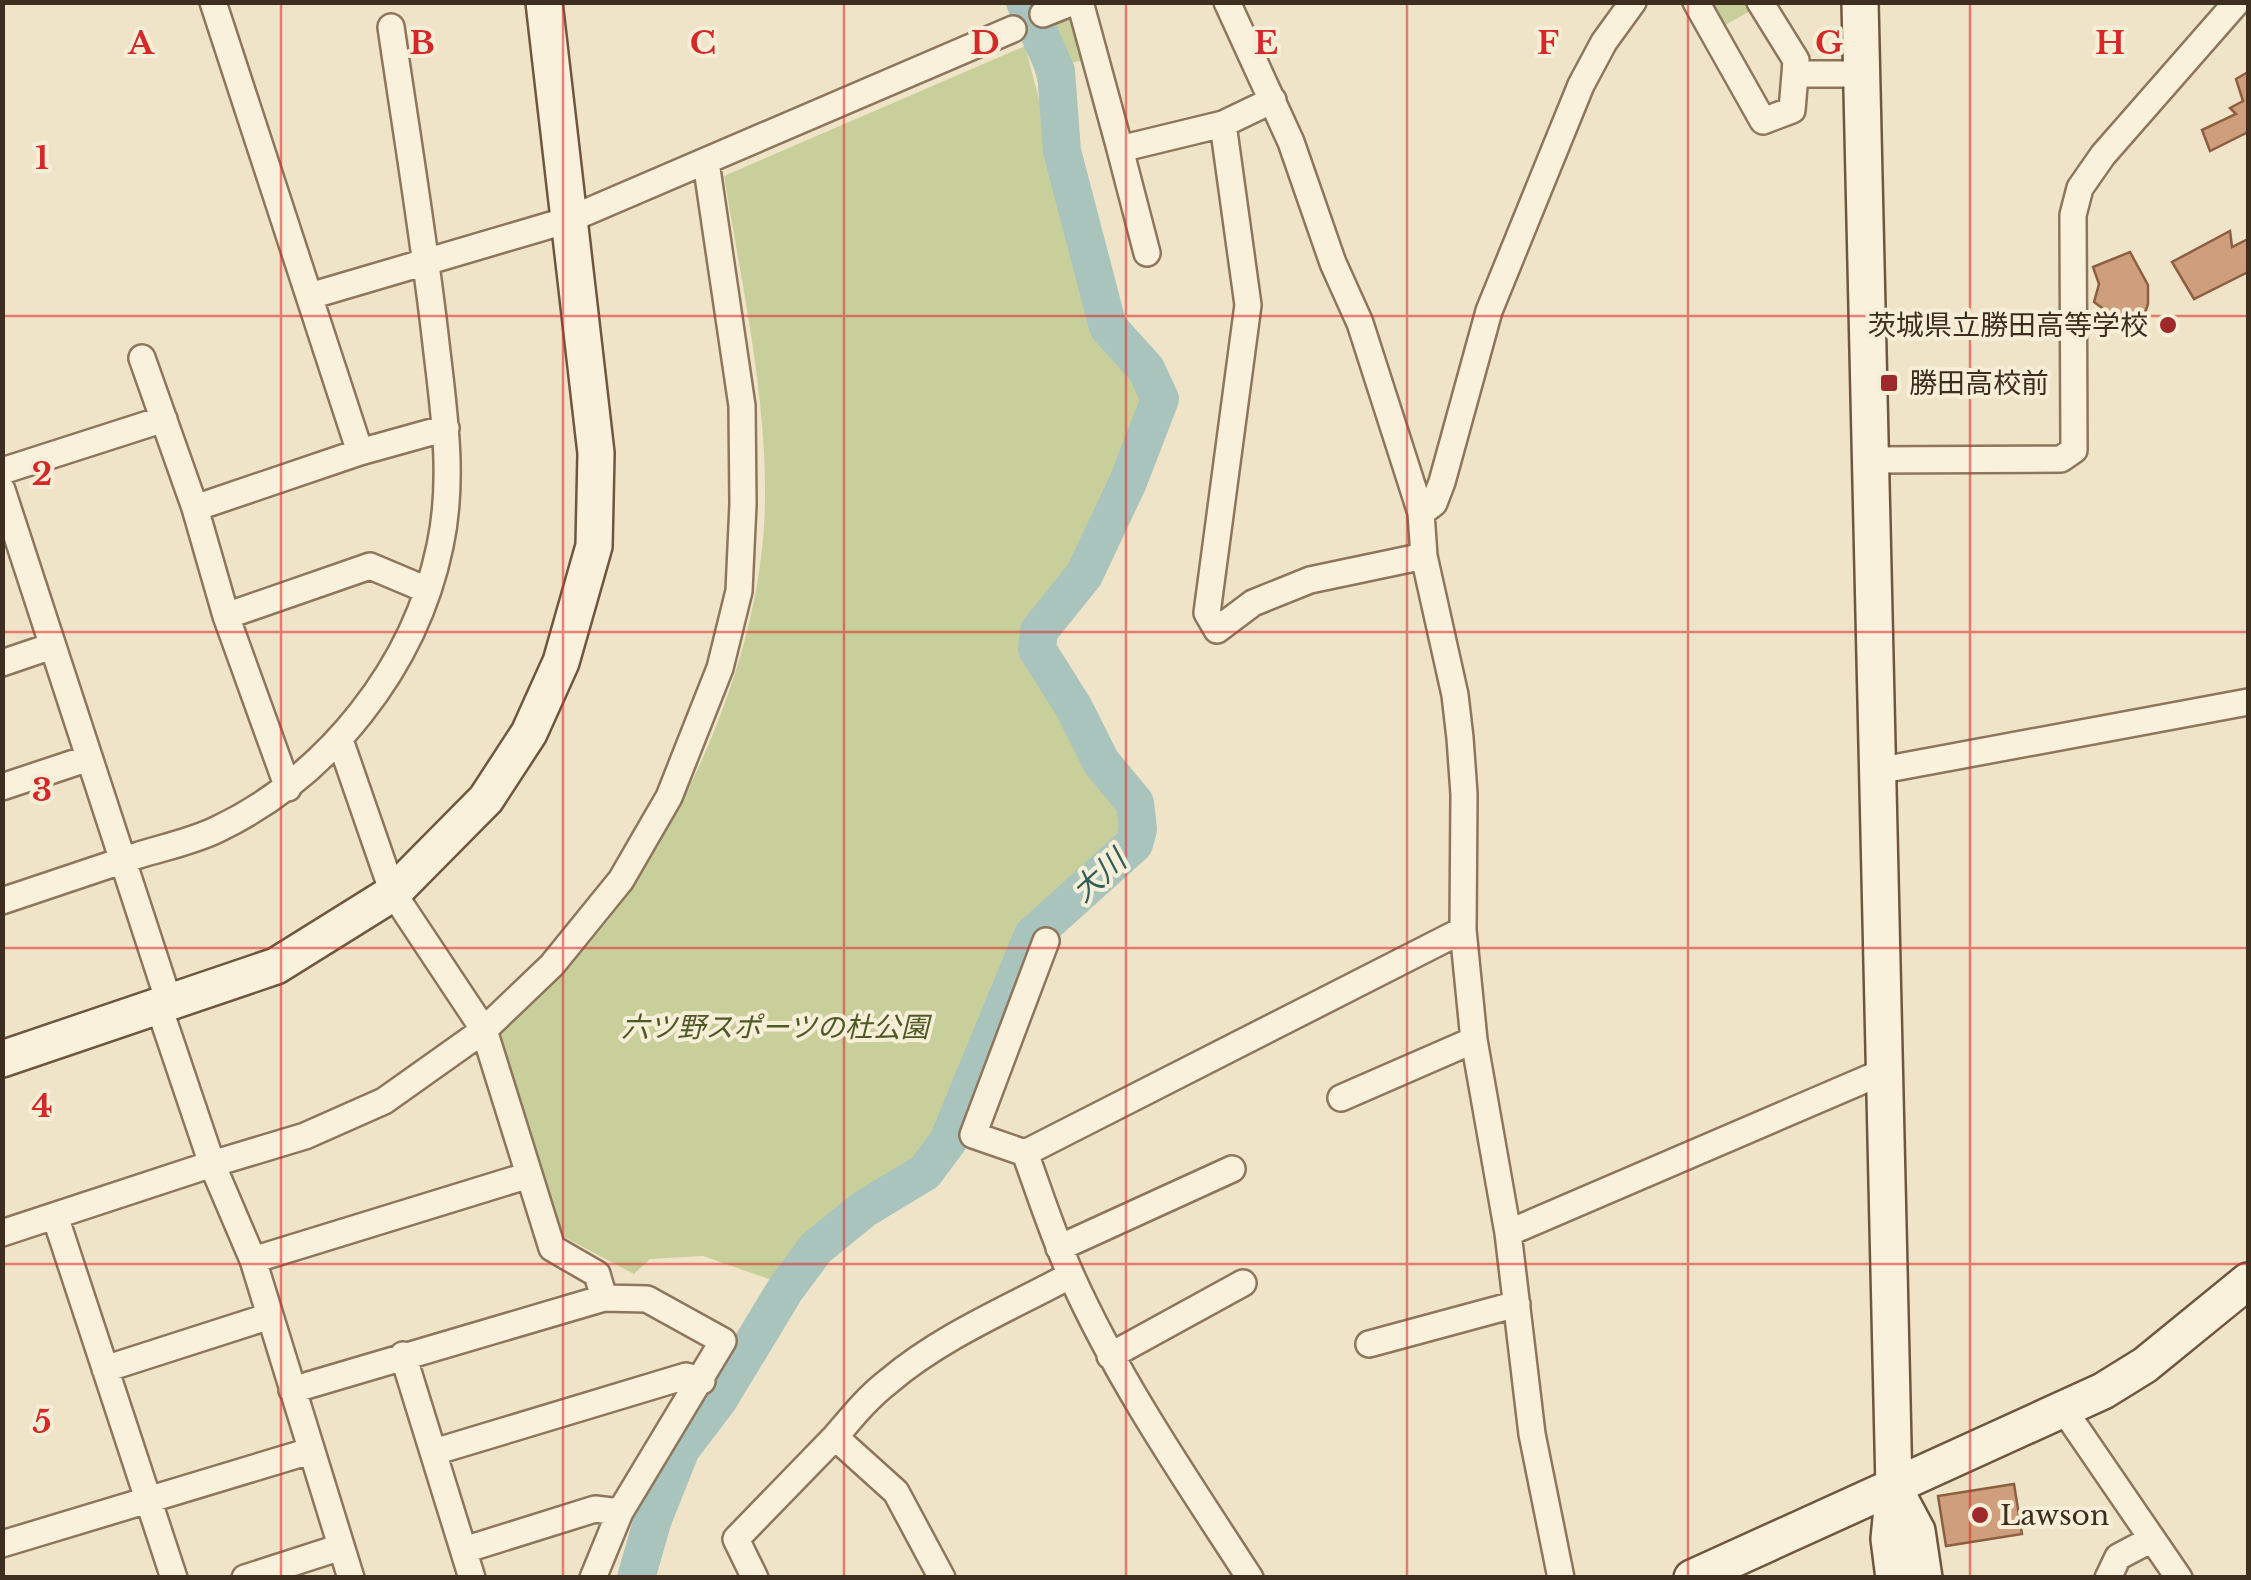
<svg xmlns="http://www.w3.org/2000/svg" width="2251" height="1580" viewBox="0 0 2251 1580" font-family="'Libre Baskerville','Noto Sans JP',serif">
<rect width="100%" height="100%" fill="#f0e4c8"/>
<path fill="#c9cf9b" d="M1711,3H1750L1754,9L1718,29L1705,6Z
M1071,17L1084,60L1049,68L1039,87L1024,32Z
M1025,46L1099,328L1146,386L1152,406L1118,491L1087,556L1034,631L1031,643L1035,658L1091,758L1131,808L1134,827L1130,842L1030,933L945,1137L921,1169L861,1206L813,1247L783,1284L703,1256L650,1259L634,1274L564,1237L497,1034C547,988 598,940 635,883C707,772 766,626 765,492C765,386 741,281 724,176Z"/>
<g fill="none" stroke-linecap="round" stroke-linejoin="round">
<path stroke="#a9c4bc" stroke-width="38" d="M636,1578L653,1519L681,1449L719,1399L785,1290L816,1248L864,1209L925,1172L948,1141L1033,935L1134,844L1138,829L1135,803L1101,762L1074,708L1037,649L1039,631L1084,575L1128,482L1160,399L1146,369L1108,327L1062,151L1056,71L1025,2"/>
</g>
<path fill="#cf9f7d" stroke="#8d5f41" stroke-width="2.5" d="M2248,72V132L2210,151L2202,130L2236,114L2230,108L2243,101L2236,79Z
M2230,231L2232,247L2248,239V272L2194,299L2172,262Z
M2130,252L2148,285V304L2141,325L2105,326L2109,313L2094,302L2099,284L2093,267Z
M2014,1484L2022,1534L1946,1546L1938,1496Z"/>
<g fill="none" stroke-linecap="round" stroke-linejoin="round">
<g stroke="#8d765c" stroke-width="30">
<path id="street" d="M213,2L360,452
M1080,2L1120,149L1223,124L1273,100
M1227,2L1291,142L1333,263L1360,323L1421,513L1424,556L1455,695L1460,738L1464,794L1463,930L1474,1040L1508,1233L1532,1434L1561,1578
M1696,2L1763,121L1792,110L1795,74H1861
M1760,2L1796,60L1795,74
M1043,14L1073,2
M1223,124L1248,305L1207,613L1217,630L1253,603L1310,580L1424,556
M1120,149L1147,253
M310,296L568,220L1013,29
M142,358L195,508L226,616L370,566L427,590
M1868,460L2061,459L2074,450L2073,215L2080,188L2103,155L2237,2
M2,471L164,419
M2,490L170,1005
M195,508L360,452L446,428
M1421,513L1434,503L1442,482L1489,311L1581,85L1604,42L1633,2
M226,616L288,788
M2,663L52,646
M340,740L393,893L484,1030L552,1248L597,1274L604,1298
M1877,771L2248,702
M2,787L89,758
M2,901C48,886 93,870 139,855C165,847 194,841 218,829C328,776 415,667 440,546C455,476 443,406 435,335C423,232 406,130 391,27
M159,1007L212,1164L253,1260L351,1578
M1341,1098L1474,1040
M1025,1153L973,1135L1046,941
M55,1216L174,1578
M2,1233L212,1164L305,1136L384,1101L484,1030L552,965L621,880L669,797L720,668L739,591L743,504L742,406L706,162
M1508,1233L1885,1071
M1059,1248L1232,1169
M253,1260L529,1175
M1369,1344L1517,1304
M403,1355L472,1578
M1110,1356L1243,1283
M105,1369L270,1316
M292,1390L604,1298L647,1299L723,1341L620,1512L593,1578
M2064,1410L2179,1578
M434,1452L686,1376L702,1381
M2,1544L310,1451
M464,1550L595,1509L620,1512
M245,1578L341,1547
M755,1578L736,1539L835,1437
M942,1578L896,1492L835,1437C852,1417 868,1397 889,1381C942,1336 1010,1308 1071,1275
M1250,1578C1186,1479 1119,1382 1071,1275C1053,1235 1040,1194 1025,1153L1463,930
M2108,1578L2118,1557L2152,1539"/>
</g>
<g stroke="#6f573f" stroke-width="40">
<path id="secondary" d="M1860,2L1894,1488L1889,1539L1894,1578
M2,1059L276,966L393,893L486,799L529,733L561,662L594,546L596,453L544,2
M1894,1488L1917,1531L1924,1578
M1692,1578L2103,1391L2145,1365L2248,1281"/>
</g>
<use href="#street" stroke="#faf1dc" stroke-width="25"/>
<use href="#secondary" stroke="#faf1dc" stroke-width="35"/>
</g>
<path fill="none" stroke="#d62828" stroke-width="2.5" stroke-opacity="0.55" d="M281,2V1578M563,2V1578M844,2V1578M1126,2V1578M1407,2V1578M1688,2V1578M1970,2V1578M2,316H2248M2,632H2248M2,948H2248M2,1264H2248"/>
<g fill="#9e2a2b" stroke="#f7eed8" stroke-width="4">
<circle cx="2168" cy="325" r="10"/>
<rect x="1879" y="373" width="20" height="20" rx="5"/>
<circle cx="1980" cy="1515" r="10"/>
</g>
<g text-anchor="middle" stroke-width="8" stroke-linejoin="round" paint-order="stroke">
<g font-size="28" fill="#3d2e20" stroke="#f7eed8" text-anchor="start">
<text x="2148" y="335" text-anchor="end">茨城県立勝田高等学校</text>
<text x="1909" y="393">勝田高校前</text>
<text x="2000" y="1525">Lawson</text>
</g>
<g font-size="28" font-style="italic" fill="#4d5a26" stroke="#f7eed8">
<text x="775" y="1037">六ツ野スポーツの杜公園</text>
</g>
<g font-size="30" font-style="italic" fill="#2f5d5a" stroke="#f7eed8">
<text transform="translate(1099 876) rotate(-42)" y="10">大川</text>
</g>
</g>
<g font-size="32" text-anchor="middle" font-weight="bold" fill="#d62828" stroke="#f7eed8" stroke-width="8" stroke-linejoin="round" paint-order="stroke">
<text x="141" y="54">A</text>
<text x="422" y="54">B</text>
<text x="703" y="54">C</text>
<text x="985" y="54">D</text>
<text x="1266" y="54">E</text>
<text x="1548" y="54">F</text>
<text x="1829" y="54">G</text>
<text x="2110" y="54">H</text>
<text x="42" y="169">1</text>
<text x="42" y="485">2</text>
<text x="42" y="801">3</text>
<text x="42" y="1117">4</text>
<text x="42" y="1433">5</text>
</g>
<rect width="2251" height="1580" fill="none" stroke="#3d2e20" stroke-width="10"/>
</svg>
